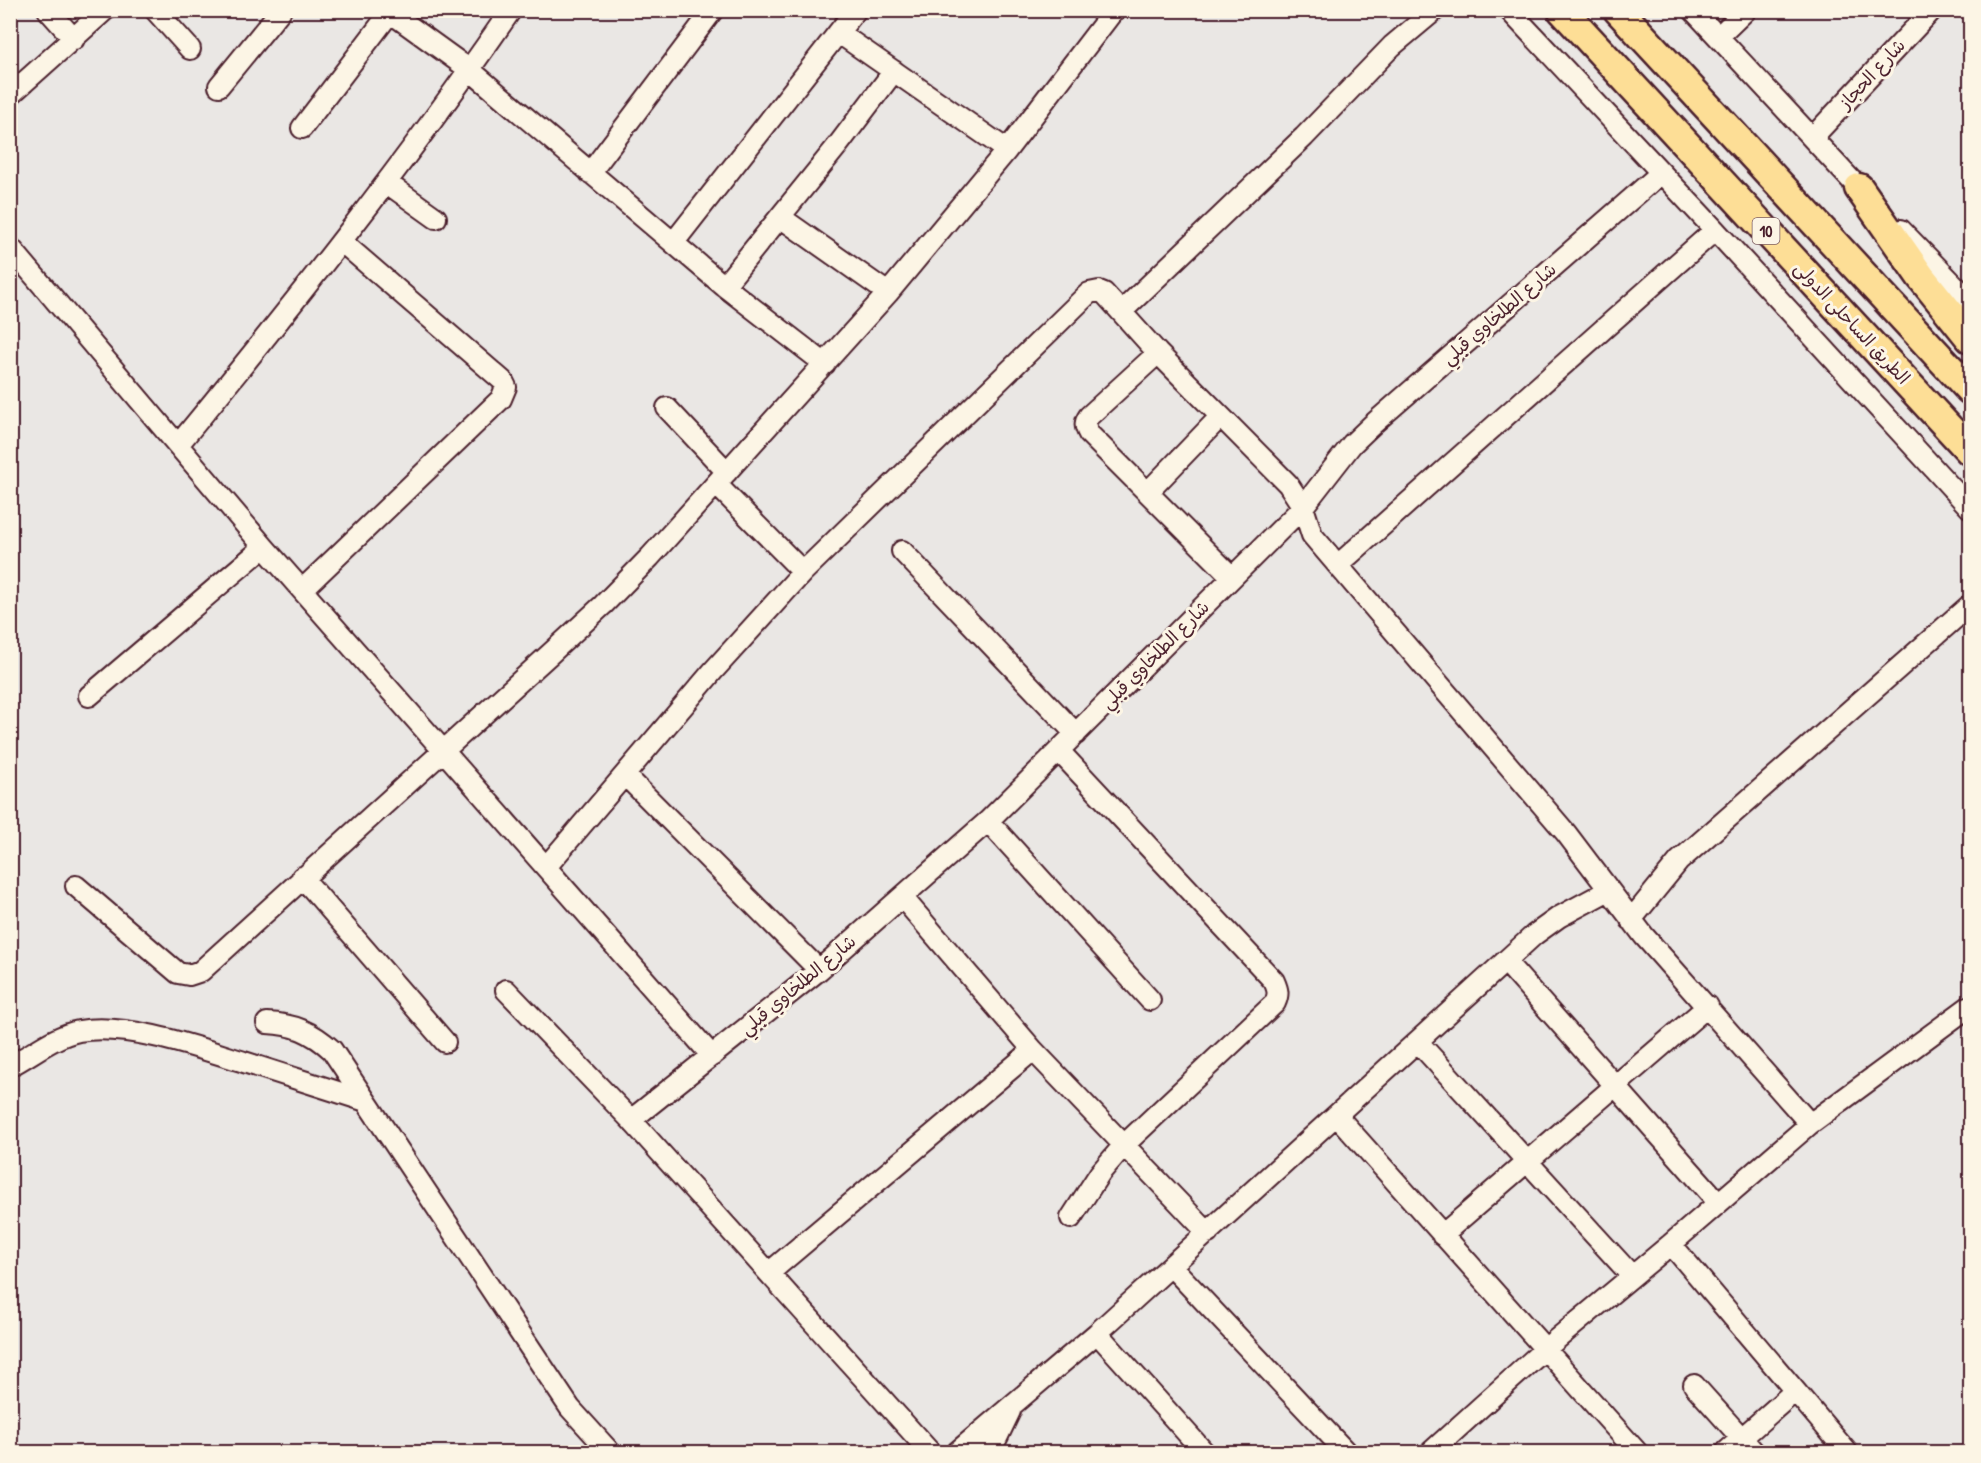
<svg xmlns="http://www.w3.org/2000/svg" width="1981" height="1463" viewBox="0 0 1981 1463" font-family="'Patrick Hand','Playpen Sans Arabic',sans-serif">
<rect width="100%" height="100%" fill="#eae7e4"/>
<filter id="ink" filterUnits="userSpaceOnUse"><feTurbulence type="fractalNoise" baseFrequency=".0167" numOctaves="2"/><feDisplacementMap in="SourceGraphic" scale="12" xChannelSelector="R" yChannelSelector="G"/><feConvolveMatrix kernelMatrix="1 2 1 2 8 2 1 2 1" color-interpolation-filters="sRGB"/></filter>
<g filter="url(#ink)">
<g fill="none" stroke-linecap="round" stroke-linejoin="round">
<g stroke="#4a1f2b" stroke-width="24">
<path id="minor" d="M48,10L74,39
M155,10L190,49
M387,10L470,70L724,286L825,364
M1509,10L1715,230L1970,508
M1693,10L1867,197
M839,33L1007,150
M1718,37L1746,10
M219,86L281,10
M10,95L105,10
M302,128L392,10
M1812,138L1932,10
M590,173L713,10
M387,183L436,218
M780,217L888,293
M1901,230L1970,301
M674,242L856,10
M10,247L264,547L712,1056
M724,286L838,145L894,71
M1121,312L1304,137L1392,46L1435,10
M1158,353L1089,416C1084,423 1085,427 1089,434L1232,577
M667,408L727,472
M178,445C294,304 407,161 511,10
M716,484L803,572
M1148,492L1220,417
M902,551L1076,734
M1338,565L1715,230
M302,590L501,399L506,387L503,381L342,242
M89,696L264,547
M1059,751L1274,981C1278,990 1279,994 1275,1003L1124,1145L1100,1173L1071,1218
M625,775L819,970
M988,821L1150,1000
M546,867L713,671L803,572L1089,293L1099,291L1104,293L1158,353L1288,484L1303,507L1312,535L1566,833L1644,936L1810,1124
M302,877L445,1042
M76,886L178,973L189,975L201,971L550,654L603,605L650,557L888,293L1007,150L1114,10
M902,897L1033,1050L1208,1233
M1631,920L1679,861L1970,605
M1505,961L1718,1202
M506,990L631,1120L930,1452
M267,1023C294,1024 312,1032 332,1050L570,1408L610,1452
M1418,1042L1632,1276
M10,1066C33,1054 54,1036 79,1031C126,1022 199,1048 244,1062C285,1075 325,1088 366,1101
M1337,1116L1637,1452
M631,1120L819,970L988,821L1303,507L1352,444L1373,424L1661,173
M1442,1235L1708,1006
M1671,1244L1847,1452
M1171,1266L1346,1452
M770,1272L1033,1050
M1097,1333L1204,1452
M1694,1385L1754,1452
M957,1452L1097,1333L1534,935L1559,917L1609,890
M986,1452L997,1438L1010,1411
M1431,1452L1545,1349L1671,1244L1810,1124L1970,1006
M1726,1452L1795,1391"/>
</g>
<g stroke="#4a1f2b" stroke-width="33">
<path id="highway" d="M1562,10L1970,451
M1618,10L1970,390
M1859,188L1921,277L1970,338"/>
</g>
<use href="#minor" stroke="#fcf5e5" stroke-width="20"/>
<use href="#highway" stroke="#fdde96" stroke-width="28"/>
</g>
</g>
<g text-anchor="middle" stroke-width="6" stroke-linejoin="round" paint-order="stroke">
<rect fill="#fcf5e5" stroke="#7f5f63" stroke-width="1.5" x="1752.5" y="218" width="27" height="26" rx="4.5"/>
<g font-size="16" font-weight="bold" fill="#4a1f2b">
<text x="1766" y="237">10</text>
</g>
<g font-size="18" fill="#4a1f2b" stroke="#fcf5e5">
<text transform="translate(1872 74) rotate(-47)" y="6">شارع الحجاز</text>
<text transform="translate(1499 314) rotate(-41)" y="6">شارع الطلخاوي قبلي</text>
<text transform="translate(1852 323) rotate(47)" y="6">الطريق الساحلى الدولى</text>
<text transform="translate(1155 655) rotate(-45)" y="6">شارع الطلخاوي قبلي</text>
<text transform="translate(798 985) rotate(-40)" y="6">شارع الطلخاوي قبلي</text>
</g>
</g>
<rect width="1981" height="1463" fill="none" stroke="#fcf5e5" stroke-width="36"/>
<rect x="18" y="18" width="1945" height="1427" fill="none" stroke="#4a1f2b" stroke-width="2" filter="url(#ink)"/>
</svg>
